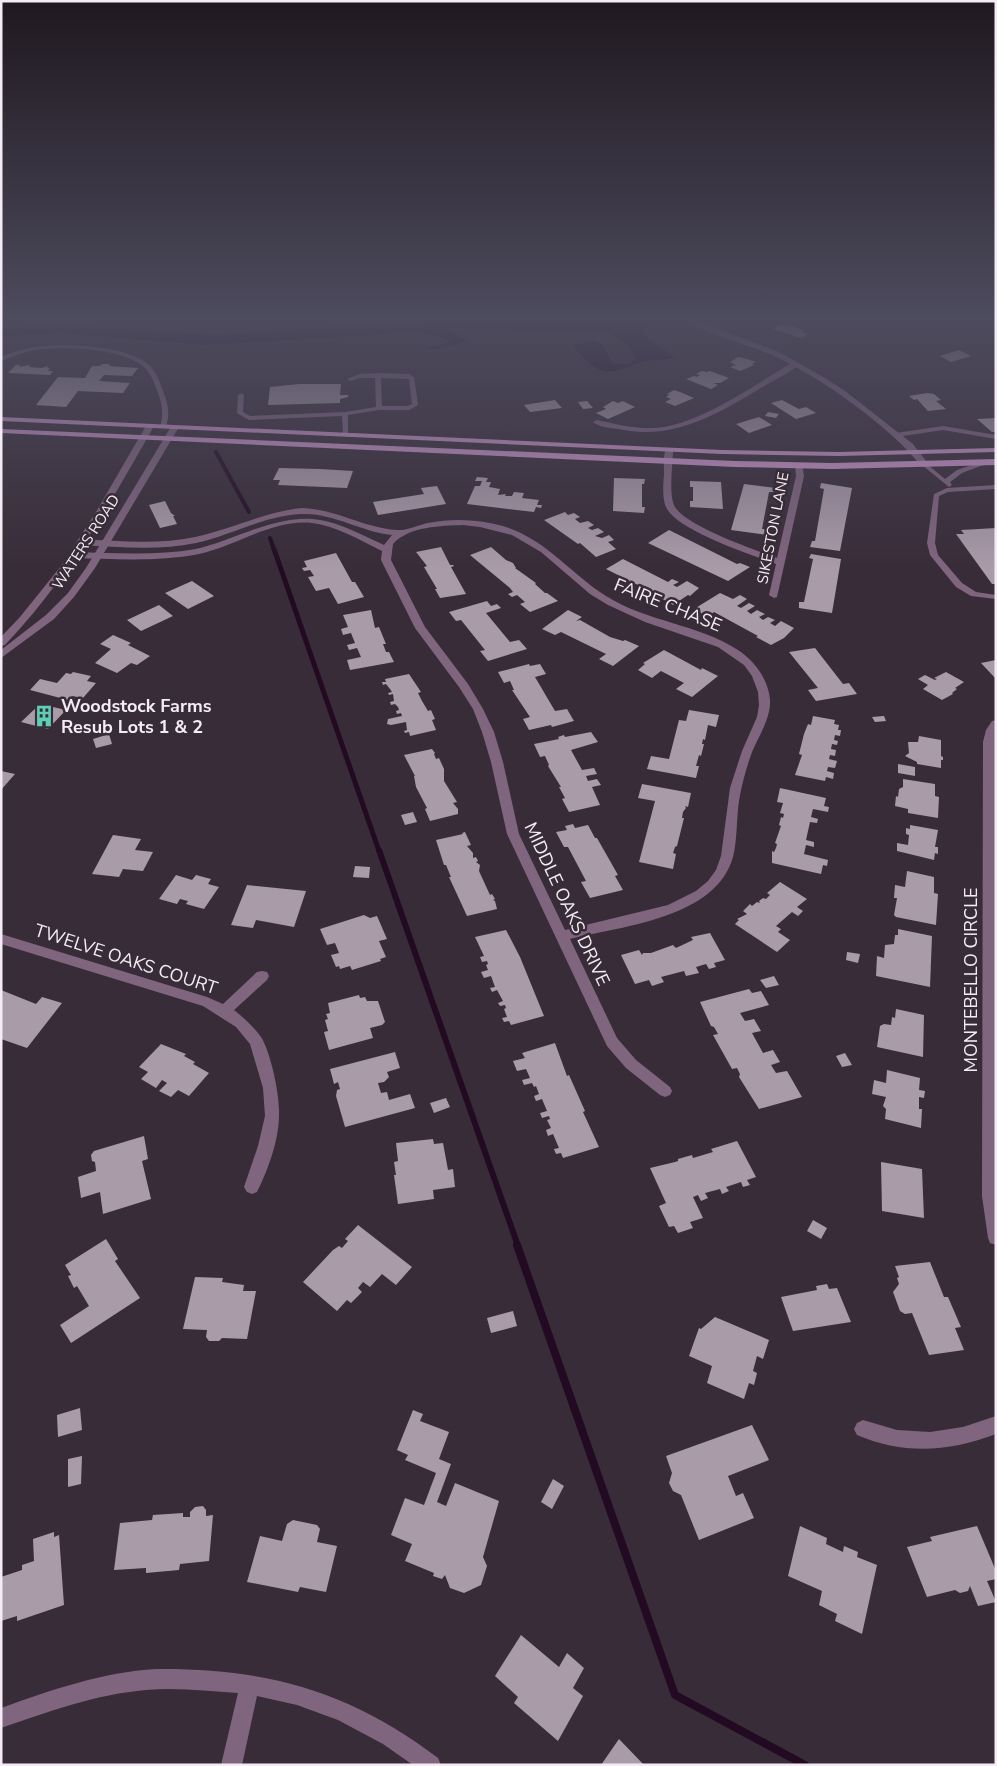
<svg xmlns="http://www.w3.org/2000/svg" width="997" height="1766" viewBox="0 0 997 1766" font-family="'Nunito Sans',sans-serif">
<rect width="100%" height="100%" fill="#382c38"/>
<path fill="#220b22" d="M427,321H662L646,329L643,333C652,345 664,347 674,358C663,360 652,360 642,362C618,369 607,381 585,359C581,355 576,351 573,345L593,341L602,344L612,363C621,365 629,366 636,358L627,344L607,332L542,333L486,328H448L467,342L437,349H426L452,341L416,331L372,335L206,345L61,333L1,336V329L62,326L220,335Z"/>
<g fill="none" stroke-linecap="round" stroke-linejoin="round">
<path stroke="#220b22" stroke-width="4" d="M216,452L249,512
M270,538L274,550"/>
<path stroke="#220b22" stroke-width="5" d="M274,549L379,851"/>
<path stroke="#220b22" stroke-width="6" d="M379,850L518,1246"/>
<path stroke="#220b22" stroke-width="8" d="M517,1245L675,1695L805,1765"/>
</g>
<path fill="#aa9ba9" d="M783,323L804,330L802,332L808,334L801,338L773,329Z
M959,350L971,356L951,362L940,356Z
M738,357L747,359L756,362L752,364L754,365L740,371L730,367L736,365L730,362Z
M102,364H110L109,366L138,368L132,376L104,375L99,381L130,383L123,393L78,391L66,407L36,405L58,377L85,378L92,366H100Z
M16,365H20L19,367L30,365L29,367L42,368L48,366L47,368H50L48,371H53L50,375L8,373Z
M702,371L706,372L710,371L729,378L720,383H713L718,385L711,389L686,379L694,376L697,377L700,375L696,374Z
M299,384H341L340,395H348V397L340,399V403L268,405L270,387Z
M674,390L680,392L694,398L675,406L665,402L671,399L666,397L669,395L667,394Z
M927,393L934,394L941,400L936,401L946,409L928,411L917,399L914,400L909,396Z
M555,400L562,408L530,412L524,405Z
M782,400L799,409L806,407L816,413L796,419L771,403Z
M587,401L593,408L583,409L578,402Z
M613,401L618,403L623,401L635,407L608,419L596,413L606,409L603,407Z
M768,412L779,414L776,418L765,416Z
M759,417L772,425L749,433L736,424Z
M996,418V432H992L977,419Z
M279,468L320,469L353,471L347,488L278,485L280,480H273Z
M477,477L488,478L486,482H491L489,487L500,489L498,495L506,494L505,496H512L514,492L524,493L522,498L539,500L537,505H542L541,508L536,507L534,512L467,504L475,486H480L482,481H475Z
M614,478L645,479L644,484H642V507H645L644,513L613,511Z
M690,481L721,482L723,509L690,507V501H693V487H690Z
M821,483L852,488L840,551L810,547L812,541H815L824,489L820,488Z
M744,484L776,488L775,492H769L762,529H768L767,535L731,530Z
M437,486L446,504L378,515L373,502L424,494L421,488Z
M165,501L171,513L175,516H173L177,524L160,528L149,505Z
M565,512L568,515L574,513L580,517L575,519L580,523L588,521L594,525L588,528L592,530L598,528L604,532L595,536L602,538L609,535L614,540L608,542L616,549L596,557L580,543L578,544L544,520Z
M996,528V584H992L956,534H964L961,530Z
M669,530L737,564L740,563L750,567L728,581L648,543Z
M441,547L450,565H453L454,566L451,567L466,594L440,598L435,589H437L424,567L427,566L416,552Z
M491,547L506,560L513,563L516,568H515L536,583L535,584L545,593H547L558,601L530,612L520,604L525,602L517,595L512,597L508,594L513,592L510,588L470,555Z
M336,553L352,582H355L364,597L338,604L329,588L316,591L308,577L314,576L310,570L304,571L302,568L307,567L304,561Z
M811,554L841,559L832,613L799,608V602H804L813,559L809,558Z
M623,559L668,582L672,579L679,582L673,585L677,587L687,581L699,588L690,596L688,595L673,605L640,586L606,569Z
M192,581L214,596L188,609L165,593Z
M720,593L733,599L740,595L747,599L737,606L741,608L749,603L755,606L747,611L751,614L757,610L765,614L759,617L763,620L768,617L775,620L770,623L775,626L781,621L794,628L784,638L771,645L756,637L758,636L714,612L708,617L694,609Z
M487,601L491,606L497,604L501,608L486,613L510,642L519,640L527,649L488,661L480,651L485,650L461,620L456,621L449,612Z
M159,605L173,616L141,631L127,620Z
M371,610L375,628L379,627L386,644H383L386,652H389L394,662L350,670L347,660L361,657L357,648L349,650L347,645L355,643L351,633L343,635L341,629L348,627L343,615Z
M568,610L582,617L576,621L580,620L610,637L623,641L625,640L639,646L613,666L599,659L606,654L561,632L555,635L542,629Z
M113,635L131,643L128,645L150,656L137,665L131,663L117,673L95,663L111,649L100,644Z
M815,648L843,684L849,683L857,694L816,701L808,690L818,688L789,652Z
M664,650L701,670L702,668L718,676L692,697L676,689L684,683L661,671L652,678L638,670L645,664L643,663Z
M996,660V679L981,663Z
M529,664L530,666L540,664L546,674L535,677L555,711L567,709L574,721L552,727L551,725L529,730L523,719L530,717L512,690H514L510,681L504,683L498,672Z
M73,672L91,676L87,681L96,683L83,698L72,696L68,700L30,690L40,679L57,683L66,673L71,674Z
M946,672L964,682L955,688L957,689L952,693L953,694L942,700L923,689L928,685L918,679L925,675L935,680L937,679L934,678Z
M409,674L421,692L418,693L422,701L428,711L431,710L435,719L432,720L436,730L410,736L409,732L405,733L404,731L407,730L406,722L391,725L387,724L388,719L402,716L401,713L397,714L396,711L399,710L398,707L395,704L391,705L390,702L394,701L393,694L389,695L388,693L392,692L390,689L386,684L383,685L382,682H386L385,679Z
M40,704L66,710L48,729L21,722Z
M689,710L719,715L716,727L708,725L705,740L703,739L702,744H704L701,756L699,755L696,766H699L696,778L647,769L651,756L669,759L679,720L686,721Z
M813,716L835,720L834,724L839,725L838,730H841L840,736L835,735L834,740L838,741L837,745L832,744L831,749L836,750L835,756L830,755L829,759L837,761L835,768L828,767L827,771L834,773L833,779L826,777L825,781L795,775L802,755L799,754L804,734L808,724L811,725Z
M884,716L886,721L875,722L872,717Z
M591,732L598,742L571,750L582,770L594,768L597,774L586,776L588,781L597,779L601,785L592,787L600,805L569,812L562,799L565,798L559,787H561L548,766L549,765L545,756L540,757L534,744L559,739L558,737L564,735L565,737Z
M109,734L112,744L96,748L93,739Z
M919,736L941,740V756L943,757V760H941V768L917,764V762L905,756L909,753L908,742H918Z
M432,749L435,753L434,754L436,759L439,758L444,769V781L457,802L453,803L458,809V814L430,821L425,809L427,808L416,787L414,776H415L404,755Z
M898,764L915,767V776L898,773Z
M1,771L15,774L1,790Z
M903,779L935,784V796L939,797L938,818L908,813V809L895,806L896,796L898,797L899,789L903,787Z
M642,784L691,793L688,807L685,806L686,808L683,812L682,818H684L677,846L675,847L673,853L676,854L673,869L639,862L655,801L638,798Z
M780,788L826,798L824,806L829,807L828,812L813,809L811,817L818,819L817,823L810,822L806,840L814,842V847L806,845L804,854L828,860L827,866L823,865L821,874L772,863V851L774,852L776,848L777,844L775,843L781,826L779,825L781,817L783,818L784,814L780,813L783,803L777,802Z
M413,812L417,822L405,825L401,815Z
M573,824L575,828L588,825L595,838H597L618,875L615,876L623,890L590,898L581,882L586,881L568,847H564L556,832L567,830L565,826Z
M910,825L938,830L935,847H938V854L935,853L934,860L897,851V843L908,845L909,835L906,834V828L910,829Z
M465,832L471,845L467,846L473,853V858L476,857L478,861L476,862L480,865L479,871L490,895L492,894L495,899L493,900L495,901L497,909L467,916L449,877H451L446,865H444L436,840L463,834L462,833Z
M113,835L141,839L135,850L153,852L143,871L123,869L119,877L92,874Z
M355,866L370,867L369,878L353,877Z
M907,871L934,877V893L938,894L936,925L896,917L894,915L897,898H894L895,885L905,887Z
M176,875L192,880L196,875L211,879L208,884L219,887L204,909L186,904L188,901L180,899L177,904L159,899Z
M780,882L807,899L797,907L803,911L798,916L792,912L776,926L781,929L778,932L790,940L777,952L735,924L739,920L737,919L747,914L743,911L750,904L752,906L757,902L760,903L759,901L763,898L766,899L770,895L767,893Z
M247,885L306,891L294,927L256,920L253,928L231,925Z
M364,915L370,918L377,916L387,939L379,941L386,957L380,959L381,961L352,970L350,966L340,969L339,966L336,967L331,955L339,953L335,943L327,945L320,929Z
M898,929L932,936L930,987L876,976L877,956L884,958L885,945L894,944L895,935H898Z
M506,930L520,957L544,1016L511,1025L509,1021L504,1022L502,1018L507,1017L504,1009L506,1008L505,1005L500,1006L498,1003L503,1001L497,990L492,992L490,988L495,987L491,976L484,978L481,972L488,970L486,965L488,964L487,961L482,962L480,957L484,956L475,937Z
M710,933L725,960L714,963L716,967L709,969L706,964L696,967L699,973L686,976L684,971L661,977L664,982L652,986L649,980L635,984L621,955L639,950L642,955L643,953H651L673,945L676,948L693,940L691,937Z
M847,952L860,954L858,963L846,960Z
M774,976L779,985L766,988L760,980Z
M749,989L752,993L761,991L769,1005L740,1013L745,1021L754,1019L761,1031L752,1033L763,1053L773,1050L780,1062L771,1065L776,1073L787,1071L802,1097L759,1109L739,1077L740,1074L737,1068L732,1069L713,1035L718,1034L714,1027L711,1026L700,1002Z
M1,990L36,1004L42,997L62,1003L27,1048L1,1039Z
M359,995L360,998L365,997L367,1001H378L385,1022L382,1025L370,1028L373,1038L329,1050L324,1032L328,1031L325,1020L328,1019L326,1014L330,1013L328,1003Z
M896,1009L924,1015L923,1057L877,1047L880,1026L884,1024L891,1025L892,1017L895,1018Z
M555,1043L567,1076L569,1075L585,1111L583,1112L599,1147L563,1158L561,1153L556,1154L554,1149L559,1148L553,1134L548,1136L546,1130L551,1128L547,1120L550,1119L549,1116L542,1118L540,1113L547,1111L542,1099L536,1101L534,1096L539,1094L536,1086L534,1087L532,1083L524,1085L522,1080L530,1078L526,1069L517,1071L513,1061L525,1058L522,1053Z
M161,1044L186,1054L184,1056L195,1062L193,1064L209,1073L189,1096L178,1090L171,1097L159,1091L167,1083L162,1080L156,1088L141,1079L148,1072L139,1067Z
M395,1052L400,1068L387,1072L389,1077L384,1082L378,1083L381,1093L387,1092L389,1100L410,1094L415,1108L345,1127L336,1096L337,1090L340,1089L338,1082L334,1084L330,1069Z
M845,1053L852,1065L842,1067L836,1056Z
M887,1070L920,1078L919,1090L925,1091L924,1098L919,1097V1109H922L921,1128L885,1119L886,1109L883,1106L886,1097L872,1094L874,1080L886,1083Z
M446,1098L450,1107L434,1113L430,1103Z
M144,1136L148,1159L142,1161L151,1199L103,1214L100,1192L81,1198L78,1177L96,1171L95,1162L92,1161L91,1155L94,1151Z
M433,1139L434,1144L443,1143L448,1170L453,1169L455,1187L433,1190L434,1199L398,1204L394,1175H396L394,1162L398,1161L396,1143Z
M737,1141L756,1177L747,1180L750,1185L743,1187L741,1182L726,1187L729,1191L722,1194L720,1189L705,1193L708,1198L701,1201L698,1195L693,1197L703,1218L690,1222L693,1228L678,1233L674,1226L669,1227L659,1206L666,1203L650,1168L675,1162L678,1161V1159L692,1155L693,1158L713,1152L711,1149Z
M881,1162L922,1169L924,1218L882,1211Z
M813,1220L827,1228L821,1239L807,1231Z
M358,1225L412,1267L396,1285L382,1274L370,1287L363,1282L358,1288L362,1292L351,1303L347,1300L337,1311L303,1282L333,1250L339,1246L342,1248L348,1241L345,1239Z
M106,1239L118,1259L115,1261L140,1298L71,1343L60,1325L89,1306L77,1286L74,1288L68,1276L71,1275L65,1265Z
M930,1262L944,1297H948L961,1327L955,1328L964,1350L929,1355L912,1313L905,1314L900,1311L893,1292L899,1284L897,1278L899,1277L895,1266Z
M195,1277L223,1278L222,1282L244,1285L243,1291H256L247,1339L222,1338L219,1341H209L206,1337L207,1330L183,1329Z
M827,1284L829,1289L837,1288L851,1322L793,1331L781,1297L817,1290L816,1286Z
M513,1311L517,1326L491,1333L487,1318Z
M715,1317L769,1340L763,1359L757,1356L753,1371L757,1373L754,1385L749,1383L744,1399L707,1383L712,1366L689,1356L699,1328L701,1329Z
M80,1408L82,1430L58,1437L57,1415Z
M413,1410L423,1414L420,1421L449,1432L439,1459L451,1464L437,1502L446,1506L455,1483L499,1501L483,1557L487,1566L481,1585L464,1593L450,1588L445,1575L442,1579L433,1576L434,1573L405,1561L412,1544L391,1535L405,1498L424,1505L436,1473L405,1460L408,1455L397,1450Z
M752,1425L769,1460L728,1476L736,1496L743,1493L754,1518L699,1540L681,1495L673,1491L669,1483L672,1473L666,1456Z
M82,1456L81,1484L68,1487V1459Z
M553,1479L564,1486L552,1509L541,1502Z
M203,1506L206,1510V1516L213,1515L209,1561L180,1564L179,1570L146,1573V1568L114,1570L120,1523L152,1520L153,1515L183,1513V1517H190V1512L195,1507Z
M293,1520L317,1525L320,1529L317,1542L337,1546L326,1592L300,1587L298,1592L247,1582L260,1536L282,1541L287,1524Z
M800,1526L827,1538L826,1544L843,1552L844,1546L858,1552L857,1557L877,1565L862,1634L835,1621L837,1614L819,1605L822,1591L788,1576Z
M977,1526L996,1571V1579L987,1581L996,1602L978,1606L970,1586L968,1591L960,1593L955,1590L927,1597L907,1547L932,1541L930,1537Z
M54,1532V1537L59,1535L64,1605L17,1621V1616L1,1621V1577L22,1570V1565L34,1561L33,1539Z
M521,1635L559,1667L567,1653L584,1668L573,1688L583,1696L558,1741L514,1703L518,1697L495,1676Z
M619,1739L644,1765H601Z"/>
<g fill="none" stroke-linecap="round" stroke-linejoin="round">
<path fill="#80657f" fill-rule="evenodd" d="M54,345C80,345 132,347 151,367C157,373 160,383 163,391C168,404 171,415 165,428L160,427C164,412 162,404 157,390C154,383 151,374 146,369C126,347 62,346 34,350C23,352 12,357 1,361V357C18,349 35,347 54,345Z
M378,373L409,374L414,377L418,405L409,410H379L348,415V436L343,435L342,416L249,420L237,413L238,395L241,393L244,395L243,412L250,416L345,412L376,407L375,378H360L350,381L347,379L360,374ZM381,378L409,379L412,404L408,406H382Z
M943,426L996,435V439L943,430L896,437L893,435L896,433Z
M984,461L986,462V464L962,473L950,482L952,485L949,487L922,465L927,464L945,479L957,470Z
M996,485V489L948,492L939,496L935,543L938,555L962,583L976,592L996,595V599L971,596L956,587L930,555L927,543L934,494L947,488Z"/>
<path fill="#80657f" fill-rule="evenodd" d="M793,362L800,364C790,373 776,379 764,386C718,414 674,441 618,429C610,428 599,427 593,422L597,420C616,424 635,429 654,428C698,426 756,384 793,362Z
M666,448L673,450C673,464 668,495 675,507C686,526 755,550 777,558L796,476L795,465L802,463L804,476L777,597L774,598L769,595L776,564C750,554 681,532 667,509C662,500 663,485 664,475C664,466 663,456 666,448Z
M302,508C336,509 364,528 397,530C407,531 418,525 428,523C452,518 479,519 503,526C546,539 570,573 606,596C647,622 698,624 738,650C753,660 765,675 769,693C774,714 760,733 752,752C747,766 743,780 740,795C736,815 738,837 733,857C716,918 623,926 570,939L617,1038L636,1060L670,1087L672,1091L670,1095L665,1097L660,1095L626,1068L607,1046L507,834L491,762L482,732L473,709L459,687L415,628L381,560L382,551C360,540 336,526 312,523C273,519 236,546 199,554C158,562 115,559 74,558L69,555L74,552C115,553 156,556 196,549C214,545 232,537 250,531C310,509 328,518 384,545L392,535C361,532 334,513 303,514C265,515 232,535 196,543C158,551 119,547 81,545L76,542L81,539C119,541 158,545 195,537C232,529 264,512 302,508ZM463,525L480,527L512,535L541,552L590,594L608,605L645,622L718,647L744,665L752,676L758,692L759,705L757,717L742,751L730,788L721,856L716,870L708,881L696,891L668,905L565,930L519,834L503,762L494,732L483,709L468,684L425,627L391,560L393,544C409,526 441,526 463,525Z
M996,720L995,742L996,1245L990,1243L988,1238L982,1196L983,742L986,730L992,721Z
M1,934L207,997L223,1004L257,972L262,971L267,972L269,976L267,980L234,1010C244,1018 253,1026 261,1037C271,1053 280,1096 279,1115C279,1140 268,1170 257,1192L252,1194L247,1192L244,1187L258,1146L265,1116L263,1088L250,1044L236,1027L203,1006L1,944Z
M996,1416V1434C949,1452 904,1455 857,1435L854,1429L857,1423L863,1420L897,1430L930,1432L963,1427Z
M156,1669C266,1668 350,1691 438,1758L441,1765H413L383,1744L338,1720L297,1705L257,1696L242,1765H221L238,1693C207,1691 176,1687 146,1690C97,1694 47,1712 1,1728V1708C51,1690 103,1672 156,1669Z"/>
<path fill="#80657f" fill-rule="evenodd" d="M687,321H697L779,352L825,378L845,391L913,444L929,465L922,467C891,427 819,376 772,355C747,344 709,335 687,321Z
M147,424L154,426C110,504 67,580 5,645L1,646V637L20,617L61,566L96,512Z
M172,425L179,427L95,568L74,597L54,619L1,658V650L46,615L68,593L86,568Z"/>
<path fill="#cf97cc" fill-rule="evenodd" d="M1,417L722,450L839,452L996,448V452L839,456L722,454L1,421Z
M1,429L735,461L832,463L996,459V465L832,469L735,467L1,433Z"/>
</g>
<linearGradient id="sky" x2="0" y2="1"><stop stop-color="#1f181f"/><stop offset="0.56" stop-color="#4d4b5e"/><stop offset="1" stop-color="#4d4b5e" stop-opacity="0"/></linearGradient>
<rect width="997" height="569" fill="url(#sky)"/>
<defs>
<g id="building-bare" transform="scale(1.725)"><path d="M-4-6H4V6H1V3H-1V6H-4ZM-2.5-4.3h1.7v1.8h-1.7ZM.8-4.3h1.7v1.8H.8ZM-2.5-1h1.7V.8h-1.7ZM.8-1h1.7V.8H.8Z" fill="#5eceb7" stroke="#382c38" stroke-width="2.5" paint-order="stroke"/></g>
</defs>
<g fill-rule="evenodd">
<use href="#building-bare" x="44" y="716"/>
</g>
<g text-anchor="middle" stroke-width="5" stroke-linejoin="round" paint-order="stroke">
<g font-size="15" fill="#f4ecf4" stroke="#382c38">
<text transform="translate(773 528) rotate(-79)" y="5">SIKESTON LANE</text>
<text transform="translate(86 542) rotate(-57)" y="5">WATERS ROAD</text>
</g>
<g font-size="18" fill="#f4ecf4" stroke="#382c38">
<text transform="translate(668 605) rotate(22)" y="6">FAIRE CHASE</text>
<text transform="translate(567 904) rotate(65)" y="6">MIDDLE OAKS DRIVE</text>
<text transform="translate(126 959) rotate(18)" y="6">TWELVE OAKS COURT</text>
<text transform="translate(971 980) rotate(-90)" y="6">MONTEBELLO CIRCLE</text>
</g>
<g font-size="18" font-weight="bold" fill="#f4ecf4" stroke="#382c38" text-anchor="start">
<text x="61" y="712">Woodstock Farms<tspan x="61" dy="21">Resub Lots 1 &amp; 2</tspan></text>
</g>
</g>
<rect width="997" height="1766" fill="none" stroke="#f4ecf4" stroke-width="5"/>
</svg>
